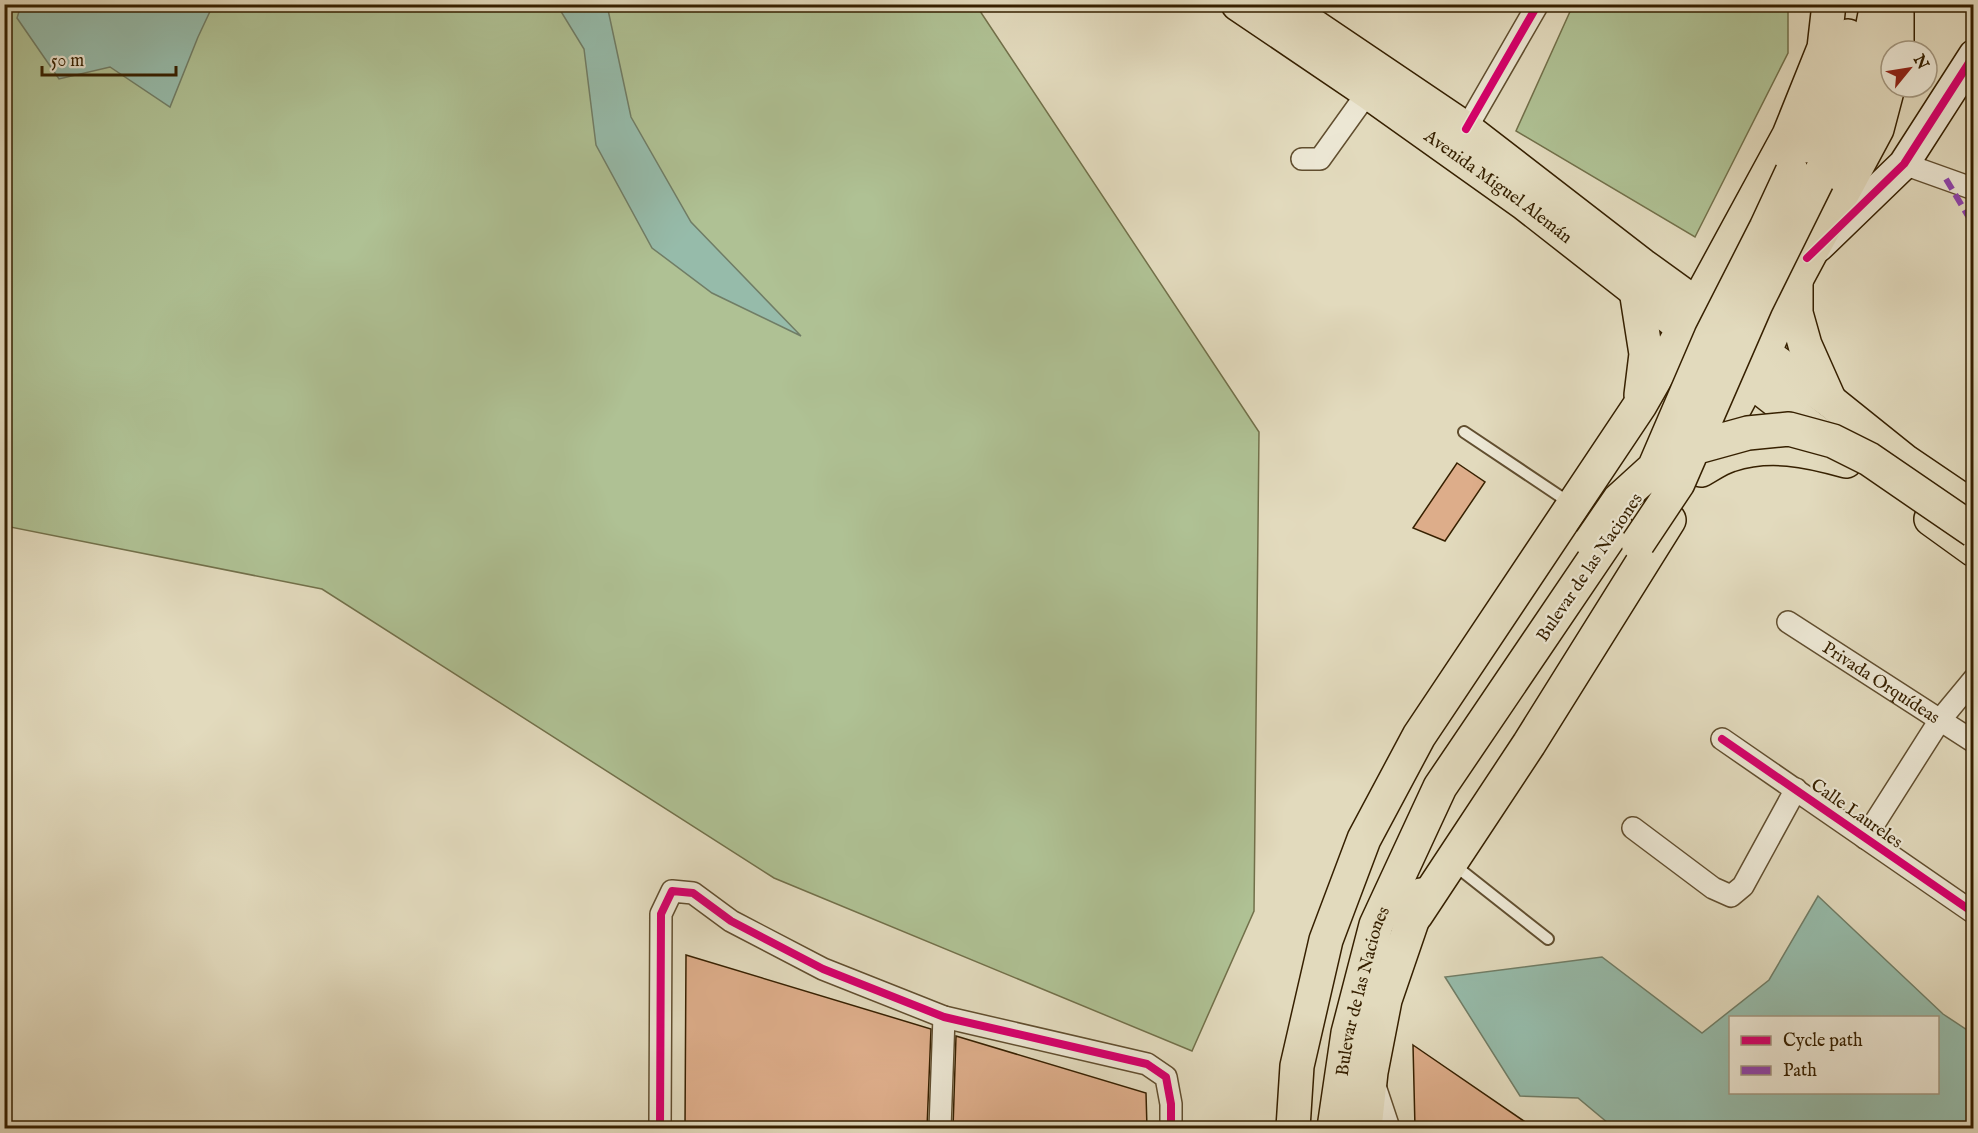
<svg xmlns="http://www.w3.org/2000/svg" width="1978" height="1133" viewBox="0 0 1978 1133" font-family="'IM FELL English',serif">
<rect width="100%" height="100%" fill="#e2dabd"/>
<filter id="stains"><feTurbulence type="fractalNoise" baseFrequency=".00333" numOctaves="4"/><feColorMatrix values="0 0 0 0 .2 0 0 0 0 .09 0 0 0 0 .02 0 0 0 .5 -.17"/></filter>
<radialGradient id="worn" r=".72"><stop offset=".6" stop-color="#630" stop-opacity="0"/><stop offset="1" stop-color="#630" stop-opacity=".3"/></radialGradient>
<path fill="#afc194" stroke="#72704a" stroke-width="1.5" d="M4,5H976L1259,432L1254,911L1192,1051L774,878L322,589L5,526Z
M1573,5H1788V53L1695,237L1516,131Z"/>
<path fill="#96bbaa" stroke="#707d66" stroke-width="1.5" fill-rule="evenodd" d="M21,5V4L213,5L198,37L170,107L110,67L59,79L17,18Z
M557,5H607L631,117L691,222L801,336L712,293L652,248L596,145L584,49Z
M1818,896L1943,1014L1973,1034V1128H1614L1578,1098L1520,1096L1445,977L1602,957L1702,1033L1769,980ZM1730,1018H1938V1092H1730Z"/>
<path fill="#ddad8a" stroke="#362000" stroke-width="1.5" d="M1457,463L1485,482L1445,541L1413,528Z
M686,955L931,1029L927,1128H685Z
M956,1036L1146,1093L1147,1128H953Z
M1413,1045L1534,1128H1415Z"/>
<g fill="none" stroke-linecap="round" stroke-linejoin="round">
<g stroke="#614e2f" stroke-width="14">
<path id="lane" d="M1464,432L1570,503
M1453,864L1548,939"/>
</g>
<g stroke="#614e2f" stroke-width="24">
<g id="street">
<path d="M1466,129L1538,4"/>
<path d="M1302,159H1320L1368,92"/>
<path d="M1904,164L1974,189"/>
<path id="s1" d="M1788,622L1974,742"/>
<path d="M1722,739L1974,913"/>
<path d="M1633,828L1713,888L1731,896L1743,886L1796,789"/>
<path d="M1865,838L1940,720L1974,679"/>
<path d="M1375,1086L1389,1128"/>
<path d="M660,1128L661,914L672,891L693,893L731,921L823,969L944,1017L1147,1064L1166,1077L1171,1104V1128"/>
<path d="M940,1128L944,1017"/>
</g>
</g>
<g stroke="#362000" stroke-width="33">
<path id="secondary" d="M1818,247L1904,164L1974,55"/>
</g>
<g stroke="#362000" stroke-width="36">
<g id="primary">
<path id="s2" d="M1238,4L1368,92L1524,203L1828,441"/>
<path d="M1281,4L1466,129L1642,265L1830,401L1906,462L1974,508"/>
<path d="M1897,51V4"/>
<path d="M1805,146L1838,82L1848,36"/>
<path d="M1817,181L1860,90L1877,4"/>
<path d="M1796,284V313L1805,345L1829,399"/>
<path d="M1636,290L1646,354L1641,395"/>
<path d="M1706,461L1764,353L1796,280L1877,129L1891,76"/>
<path d="M1701,470C1710,465 1720,458 1730,455C1769,442 1808,450 1846,461"/>
<path d="M1931,519L1974,550"/>
<path d="M1416,915L1529,744L1669,520"/>
<path d="M1293,1128L1297,1066L1326,940L1364,839L1419,736L1640,405L1684,328L1789,135L1824,48L1829,4"/>
<path id="s3" d="M1334,1128L1348,1033L1376,925L1440,787L1616,527"/>
<path d="M1365,1128L1371,1072L1385,1000L1421,895"/>
</g>
</g>
<use href="#lane" stroke="#ece7d4" stroke-width="10"/>
<use href="#street" stroke="#ece7d4" stroke-width="21"/>
<use href="#secondary" stroke="#ece7d4" stroke-width="30"/>
<use href="#primary" stroke="#e2dabd" stroke-width="33"/>
<g stroke="#362000" stroke-width="36" stroke-linecap="butt">
<path id="primary-bridge" d="M1652,473L1711,336L1766,228L1792,172
M1591,541L1619,500L1664,459L1690,449L1748,433L1789,429L1833,441L1869,459L1974,531
M1638,543L1678,483L1756,304L1817,181"/>
</g>
<use href="#primary-bridge" stroke="#e2dabd" stroke-width="33"/>
<path stroke="#8e44ad" stroke-width="6" stroke-dasharray="12 6" stroke-linecap="butt" d="M1946,179L1974,226"/>
<g stroke="#ece7d4" stroke-width="11">
<path id="cycleway" d="M1466,129L1538,4
M1807,258L1904,164L1974,55
M1722,739L1974,913
M660,1128L661,914L672,891L693,893L731,921L823,969L944,1017L1147,1064L1166,1077L1171,1104V1128"/>
</g>
<use href="#cycleway" stroke="#d6006c" stroke-width="8"/>
</g>
<g text-anchor="middle" stroke-width="4.5" stroke-linejoin="round" paint-order="stroke">
<g font-size="18" fill="#362000" stroke="#ece7d4">
<text dy="6" stroke="none"><textPath href="#s2" startOffset="318">Avenida Miguel Alemán</textPath></text>
<text transform="translate(1589 567) rotate(-56)" y="6">Bulevar de las Naciones</text>
<text dy="6" stroke="none"><textPath href="#s1" startOffset="111">Privada Orquídeas</textPath></text>
<text transform="translate(1857 813) rotate(35)" y="6">Calle Laureles</text>
<text dy="6" stroke="none"><textPath href="#s3" startOffset="140">Bulevar de las Naciones</textPath></text>
</g>
</g>
<rect width="1978" height="1133" fill="none" stroke="#e2dabd" stroke-width="24"/>
<rect x="6" y="6" width="1966" height="1121" fill="none" stroke="#362000" stroke-width="3"/>
<rect x="12" y="12" width="1954" height="1109" fill="none" stroke="#362000" stroke-width="1.5"/>
<rect x="1729" y="1016" width="210" height="78" fill="#ece7d4" stroke="#a3977f" stroke-width="1.5"/>
<rect x="1741" y="1036" width="30" height="9" fill="#d6006c" stroke="#a3977f" stroke-width="1.5"/>
<text x="1783" y="1046" font-size="18" fill="#362000">Cycle path</text>
<rect x="1741" y="1066" width="30" height="9" fill="#8e44ad" stroke="#a3977f" stroke-width="1.5"/>
<text x="1783" y="1076" font-size="18" fill="#362000">Path</text>
<g transform="translate(1909 69) rotate(60)"><circle r="28" fill="#ece7d4" stroke="#a3977f" stroke-width="1.5"/>
<path d="M0-4.5L10 22L0 15L-10 22Z" fill="#8f2418"/>
<text y="-9" font-size="16" font-weight="bold" text-anchor="middle" fill="#362000">N</text>
</g>
<path d="M42 66v9h134v-9" fill="none" stroke="#362000" stroke-width="3"/>
<text x="51" y="66" font-size="18" fill="#362000" stroke="#ece7d4" stroke-width="4.5" paint-order="stroke">50 m</text>
<rect width="100%" height="100%" filter="url(#stains)"/>
<rect width="100%" height="100%" fill="url(#worn)"/>
</svg>
